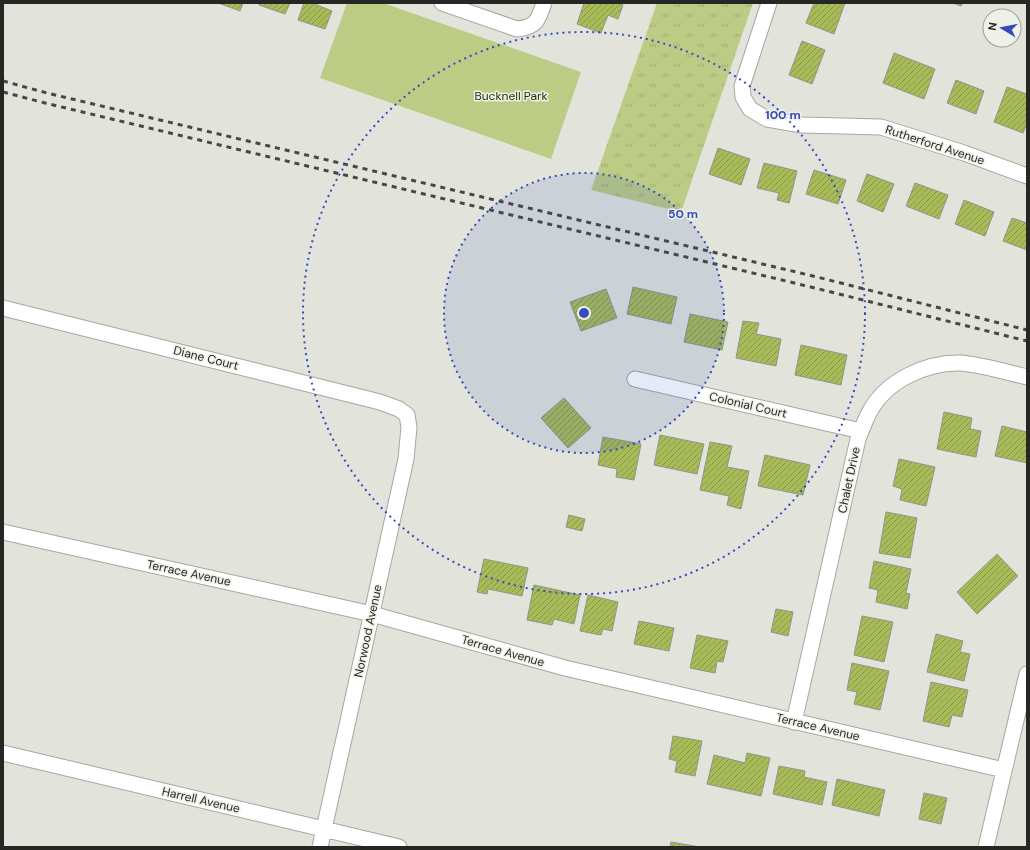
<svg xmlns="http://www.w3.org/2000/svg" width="1030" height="850" viewBox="0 0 1030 850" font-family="'DM Sans',sans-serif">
<defs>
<pattern id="grass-tufts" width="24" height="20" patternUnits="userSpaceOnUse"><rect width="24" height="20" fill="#bccc85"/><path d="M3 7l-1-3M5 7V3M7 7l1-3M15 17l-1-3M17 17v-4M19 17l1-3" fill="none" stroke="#a1af73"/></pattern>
<pattern id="building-hatch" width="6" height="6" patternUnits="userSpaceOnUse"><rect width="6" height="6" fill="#a7bc59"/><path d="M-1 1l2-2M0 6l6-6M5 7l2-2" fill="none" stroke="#889949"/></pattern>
</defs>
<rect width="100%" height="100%" fill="#e2e4dc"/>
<path fill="url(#grass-tufts)" d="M657,3H753L681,212L591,190Z"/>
<path fill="#bccc85" d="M347,3H383L581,72L551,159L320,78Z"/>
<path fill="url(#building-hatch)" stroke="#91938b" d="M218,3H243L240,11Z
M259,3H290L285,14L259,5Z
M304,3H312L332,11L325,29L298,20Z
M584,3H601L605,4L606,3H617L623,5L618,19L608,15L601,33L577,24Z
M814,3H845L834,34L806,23Z
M953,3H963L961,6Z
M802,41L825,50L812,84L789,75Z
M894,53L935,69L924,99L883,83Z
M956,80L984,91L976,114L947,103Z
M1007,87L1027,94V123L1023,133L994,122Z
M718,148L750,159L741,185L709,174Z
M764,163L797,171L789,203L777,200L779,193L757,188Z
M814,170L846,180L838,204L806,194Z
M867,174L894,184L883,212L857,201Z
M915,183L948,195L939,219L906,206Z
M964,200L994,212L985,236L955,224Z
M1012,218L1027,223V250L1003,241Z
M633,287L677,297L671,324L627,314Z
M606,289L617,318L581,331L570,302Z
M690,314L728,322L722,350L684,342Z
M743,321L759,323L756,334L781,339L776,366L736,358Z
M801,345L847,355L841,385L795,375Z
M564,398L591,428L568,448L541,418Z
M944,412L972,418L970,429L981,431L976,457L937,449Z
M1002,426L1027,432V463L995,456Z
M660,435L704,444L697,474L654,465Z
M603,437L641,444L634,480L616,477L617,469L598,465Z
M710,442L732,446L727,467L749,471L741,509L727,505L729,496L700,490Z
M765,455L810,465L803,495L758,486Z
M899,459L935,467L926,506L900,500L902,489L893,486Z
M886,512L917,518L910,558L879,553Z
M569,515L585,519L582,531L566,527Z
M997,554L1018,576L977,614L957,592Z
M484,559L528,568L522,596L488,589L487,594L477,592Z
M874,561L911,569L906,593L910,594L907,609L876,602L878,590L869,588Z
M534,585L580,595L574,624L554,619L552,625L527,620Z
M588,595L618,602L612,631L603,629L601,635L580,631Z
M776,609L793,612L788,636L771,632Z
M862,616L893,622L884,662L854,655Z
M639,621L674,628L669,651L634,644Z
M936,634L963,641L960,652L970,654L964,681L927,672Z
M697,635L728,641L723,662L717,661L715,673L690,668Z
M852,663L889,671L880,710L854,704L857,692L847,690Z
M931,682L968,690L962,717L952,715L949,727L923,721Z
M673,736L702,741L695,776L675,772L677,761L669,759Z
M747,753L770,758L761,796L707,784L714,755L745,763Z
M779,766L805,771L804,777L827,782L822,805L773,794Z
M837,779L885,790L879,816L832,805Z
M924,793L947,798L941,824L919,819Z
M671,842L700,847H670Z"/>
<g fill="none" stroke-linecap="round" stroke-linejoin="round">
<g stroke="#a5a89f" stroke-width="17">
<path id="street" d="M442,3L517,29C536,27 538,21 544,3
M769,3L742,86L743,97L750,109L767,119L802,125L881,127L964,153L1027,176
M3,308L380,402L399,409L407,415L409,427L406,459L320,847
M635,379L861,431
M3,532L372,614L565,668L1004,770
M794,722L858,439C862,429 865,420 870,411C887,380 927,362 961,363C983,365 1006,372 1027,377
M3,753L399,847
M986,847L1027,674"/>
</g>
<use href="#street" stroke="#fff" stroke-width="15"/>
<path stroke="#464844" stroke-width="3" stroke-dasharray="5 5" stroke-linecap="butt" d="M3,81L47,93L817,277L1027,330
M3,92L45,103L815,288L1027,341"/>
</g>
<circle cx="584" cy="313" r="140" fill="#344bbd" fill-opacity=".12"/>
<g fill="none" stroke="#344bbd" stroke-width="2" stroke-dasharray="2 4">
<circle cx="584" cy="313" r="140"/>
<circle cx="584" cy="313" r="281"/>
</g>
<g text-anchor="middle" stroke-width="3" stroke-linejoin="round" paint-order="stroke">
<g font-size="12" fill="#262e03" stroke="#eff1e9">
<text x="511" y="100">Bucknell Park</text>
</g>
<g font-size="12" fill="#262724" stroke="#eff1e9">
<text transform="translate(935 145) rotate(18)" y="4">Rutherford Avenue</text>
<text transform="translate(206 358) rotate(14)" y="4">Diane Court</text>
<text transform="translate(748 405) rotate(13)" y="4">Colonial Court</text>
<text transform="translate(849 480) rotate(-78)" y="4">Chalet Drive</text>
<text transform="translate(189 573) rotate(12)" y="4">Terrace Avenue</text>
<text transform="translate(368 631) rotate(-78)" y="4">Norwood Avenue</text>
<text transform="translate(503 651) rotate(16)" y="4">Terrace Avenue</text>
<text transform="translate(818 727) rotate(13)" y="4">Terrace Avenue</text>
<text transform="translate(201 800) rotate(13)" y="4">Harrell Avenue</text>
</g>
</g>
<circle cx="584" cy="313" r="6" fill="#344bbd" stroke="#eff1e9" stroke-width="2"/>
<g font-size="12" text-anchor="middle" font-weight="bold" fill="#344bbd" stroke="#eff1e9" stroke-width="3" stroke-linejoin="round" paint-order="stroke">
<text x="783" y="119">100 m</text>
<text x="683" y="218">50 m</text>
</g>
<rect width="1030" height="850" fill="none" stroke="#262724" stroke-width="8"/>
<g transform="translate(1002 28) rotate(280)"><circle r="19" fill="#eff1e9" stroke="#9fa09a"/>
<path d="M0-3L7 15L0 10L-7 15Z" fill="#344bbd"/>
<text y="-6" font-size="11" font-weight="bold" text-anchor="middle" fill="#262724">N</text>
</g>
</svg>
